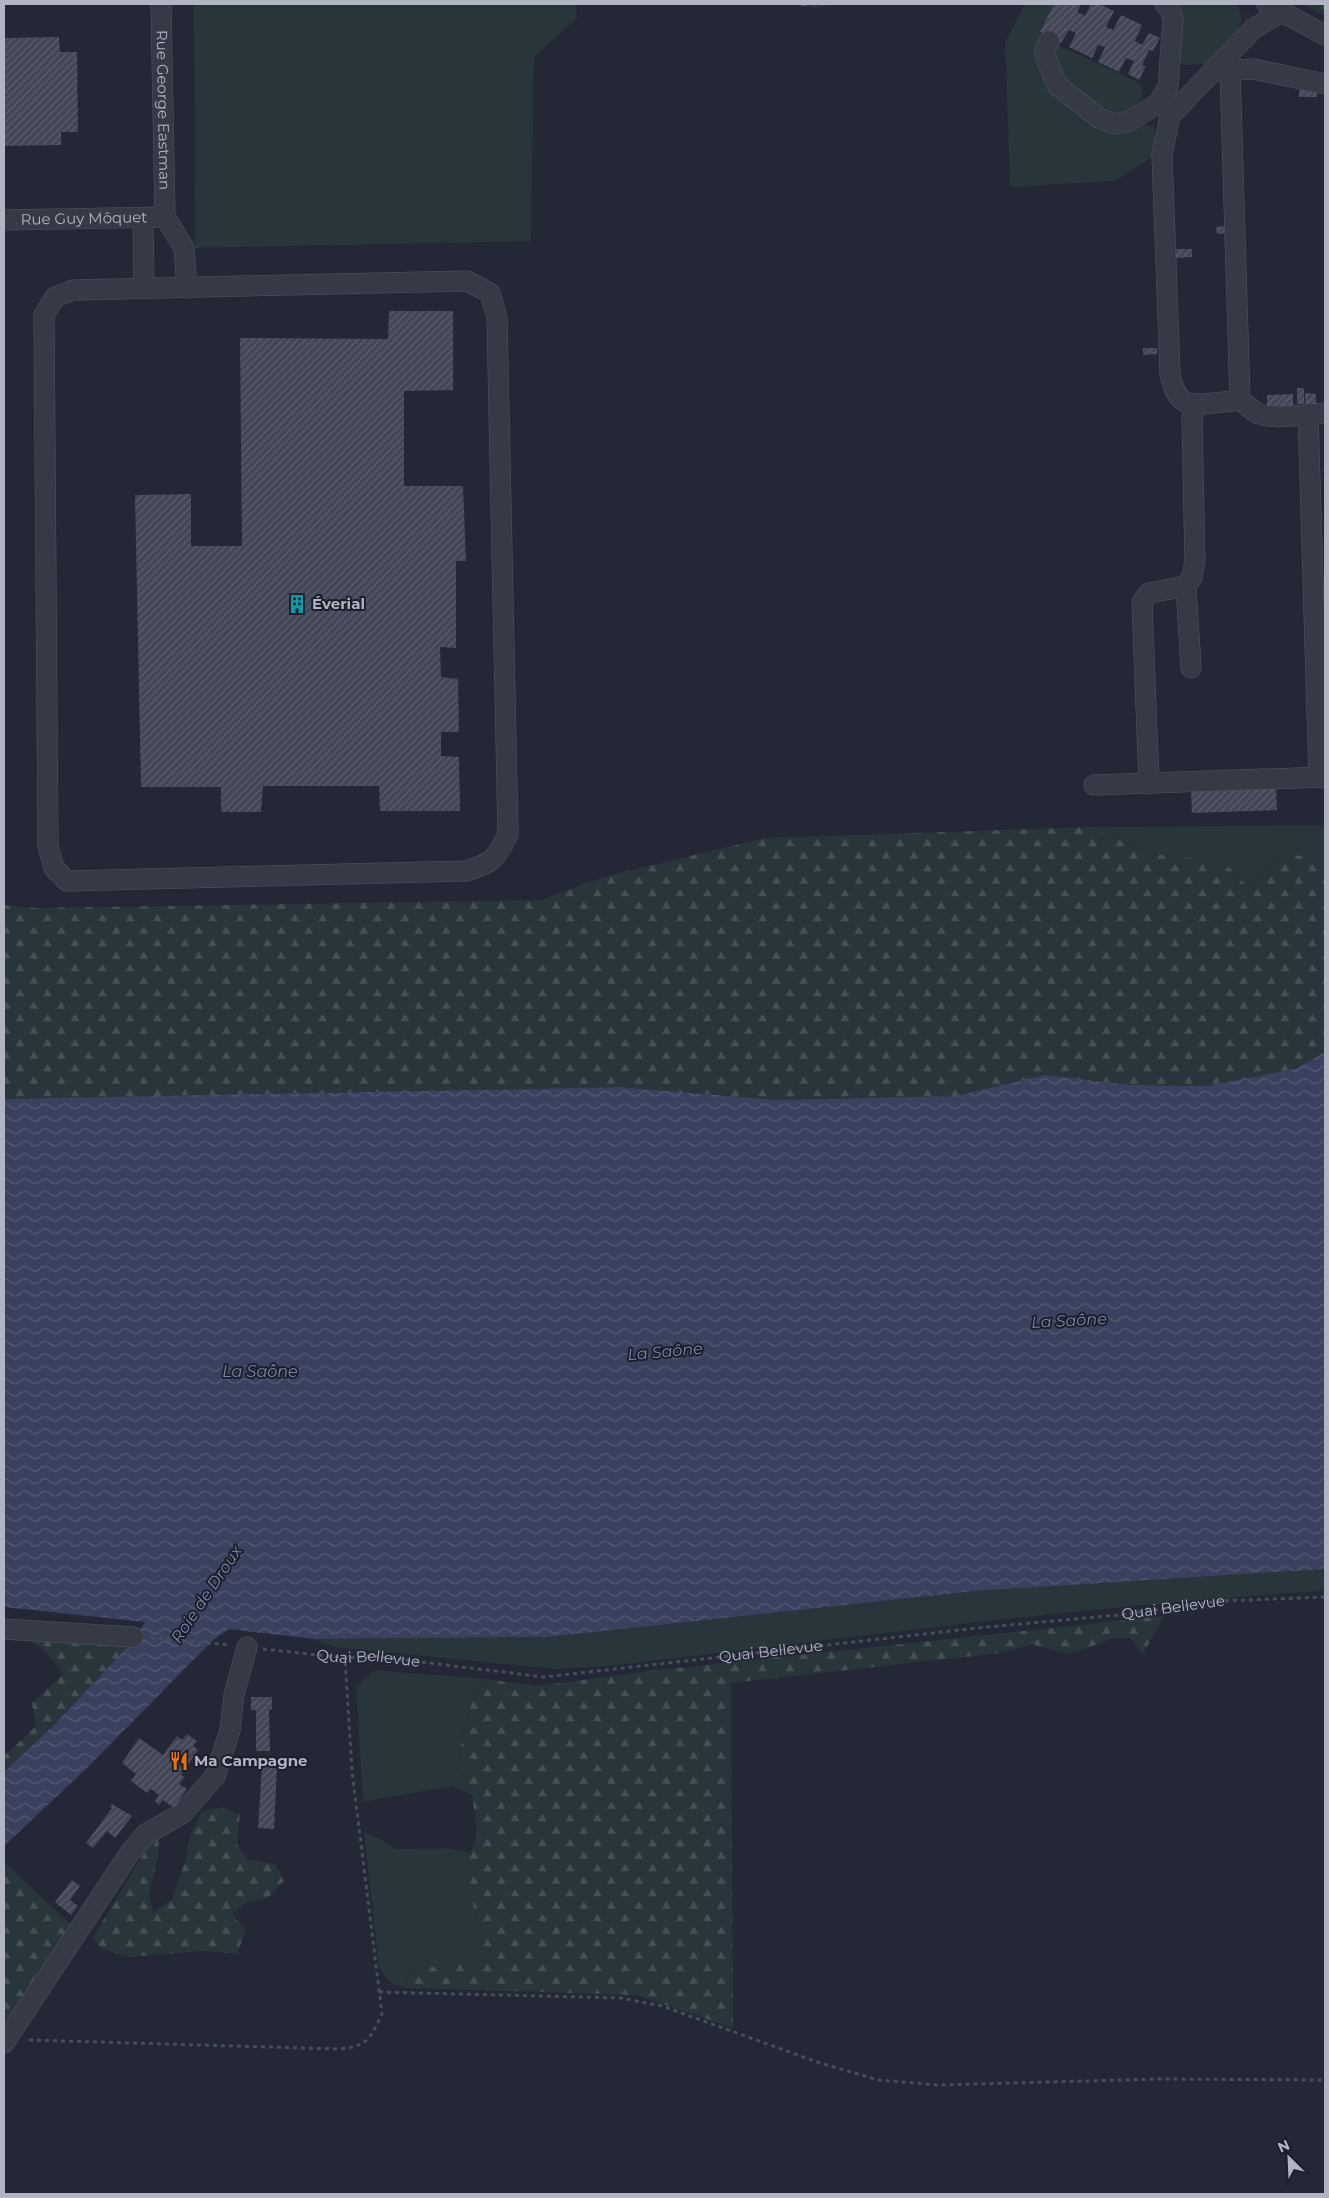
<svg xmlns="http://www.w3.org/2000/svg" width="1329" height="2198" viewBox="0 0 1329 2198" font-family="Montserrat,sans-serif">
<defs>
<pattern id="forest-firs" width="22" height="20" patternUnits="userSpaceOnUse" patternTransform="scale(1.25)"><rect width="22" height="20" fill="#28353a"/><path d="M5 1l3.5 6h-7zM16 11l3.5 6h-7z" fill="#455055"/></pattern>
<pattern id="water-waves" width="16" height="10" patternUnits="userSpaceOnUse" patternTransform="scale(1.25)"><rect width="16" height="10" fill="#3a415e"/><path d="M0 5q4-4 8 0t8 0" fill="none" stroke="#545a73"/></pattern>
<pattern id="building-hatch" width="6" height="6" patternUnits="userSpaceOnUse" patternTransform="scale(1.25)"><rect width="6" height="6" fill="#424657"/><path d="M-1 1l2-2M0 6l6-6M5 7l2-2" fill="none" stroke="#5b5e6e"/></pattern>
</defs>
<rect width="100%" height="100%" fill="#232736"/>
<path fill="#28353a" d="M194,4H576L577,18L534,57L531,241L195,248Z
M1025,4H1054L1040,32L1043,35V76L1134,128L1144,125L1154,126L1156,155L1115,181L1010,187L1005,42Z
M1176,4H1236C1254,27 1222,48 1207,64L1184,65L1180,62V19Z
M1056,44L1138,82C1149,94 1138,105 1129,114H1105L1054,69Z
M1325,825V858L1284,854L1249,888L1225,863L1150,853L1089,827Z
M1325,1569V1591C1085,1605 847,1639 608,1666L556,1669L333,1647L314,1639L547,1637L975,1591Z
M374,1670L486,1679L469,1706L459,1756L472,1795L452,1786L363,1802L356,1687Z
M364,1832L383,1840L395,1849L445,1848L471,1853L465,1872L487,1961L410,1969L405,1988L389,1982L379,1967Z"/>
<path fill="url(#forest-firs)" d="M790,4H836L816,8Z
M1302,4H1325V16Z
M1089,827L1150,853L1225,863L1249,888L1284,854L1325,858V1052L1295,1069L1207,1086L1130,1085L1045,1075L956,1096L776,1100L620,1087L4,1099V905L35,908L541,900L603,877L765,838Z
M1164,1616L1143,1654L1130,1638H1112L1086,1649L1066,1654L1031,1644L1001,1653L731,1683L733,2028L636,1995L405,1988L410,1969L487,1961L465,1872L477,1833L472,1795L459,1757L469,1706L486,1679L537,1686L649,1671Z
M29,1640L130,1644L55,1724L4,1772V1756L36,1726L32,1703L63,1674L44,1650Z
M221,1807L240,1814L237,1844L247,1859L275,1864L284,1881L268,1898L247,1902L232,1914L246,1930L237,1954L203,1951L129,1957L103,1949L92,1939L142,1856L158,1833L159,1852L149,1895L153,1913L172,1899L185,1862L190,1835L202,1812Z
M4,1862L72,1926L4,2026Z"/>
<path fill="url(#water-waves)" d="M1325,1052V1569L975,1591L547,1637L314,1639L229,1629L213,1640L88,1767L4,1846V1772L55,1724L130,1644L145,1622L4,1607V1099L620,1087L776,1100L956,1096L1045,1075L1130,1085L1207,1086L1295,1069Z"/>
<path fill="url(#building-hatch)" d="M1054,4H1081L1077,12L1085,16L1091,4H1099L1114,11L1106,27L1113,30L1121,15L1142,25L1135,41L1142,45L1149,33L1160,38L1153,51L1149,50L1142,65L1146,66L1139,80L1128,74L1134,61L1126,58L1119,72L1098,62L1105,47L1098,45L1092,58L1069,47L1076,33L1069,30L1061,43L1040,32Z
M59,37L60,52H77L78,132H61V145L4,146V38Z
M1316,89L1317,97H1299V90Z
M1227,226L1228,233L1217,234L1216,227Z
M1176,249H1192V257L1176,258Z
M389,311H453V390L404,391V486H463L466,561H456V648L440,647L441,677L458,679L459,732H441V756L459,757L460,811H380L379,786H263L261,812H221V787H141L135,495L191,494V546H242L240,338L388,339Z
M1143,348H1157V354L1143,355Z
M1297,388H1304V404H1297Z
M1305,393L1316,394V406L1305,405Z
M1293,394V407L1267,408V395Z
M1276,788L1277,810L1192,813L1191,791Z
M251,1697H272V1709L269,1710L270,1751H256V1710H251Z
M187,1734L197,1741L193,1746L198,1750L181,1775L185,1777L179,1784L187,1789L174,1808L163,1800L159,1805L155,1801L159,1795L151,1789L147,1793L131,1781L136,1774L122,1763L139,1738L163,1755L177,1736L182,1740Z
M262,1766L277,1767L274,1829L258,1828Z
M112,1804L132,1816L115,1838L107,1831L93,1848L86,1843L112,1808L110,1806Z
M72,1880L80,1886L70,1900L78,1906L71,1915L55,1902Z"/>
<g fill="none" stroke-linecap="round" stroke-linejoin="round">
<g stroke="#515461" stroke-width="21">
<g id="minor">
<path id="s2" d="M161,4L165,217"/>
<path d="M1267,4L1325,35"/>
<path d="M1281,12L1253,29L1170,116L1162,155L1170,373C1177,411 1192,405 1224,402C1228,402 1235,400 1239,401C1246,403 1252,411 1259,414C1275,420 1308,414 1325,413"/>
<path d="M1049,41L1045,50L1046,58L1057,85L1099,118L1115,124L1129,121L1158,104L1168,87L1173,20L1170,9L1165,4"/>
<path d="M1230,70L1240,401"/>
<path d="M1218,71L1253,69L1325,84"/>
<path d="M165,217L184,248L187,288"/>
<path d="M143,218L144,289"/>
<path id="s3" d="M4,220L165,217"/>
<path d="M467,281L490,293L497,318L508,834C496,859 493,863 466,871L67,881L54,868L48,846L44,315L55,297L73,290Z"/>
<path d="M1308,414L1319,778"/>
<path d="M1186,586L1191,668"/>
<path d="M1149,784L1142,602L1149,593L1186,586L1192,577L1195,562L1192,419L1195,406"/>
<path d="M1094,785L1325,777"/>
<path d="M4,1629L133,1637"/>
<path d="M4,2043L129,1854L146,1834L183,1813L215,1776L230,1730L234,1695L247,1647"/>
</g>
</g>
<g stroke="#445056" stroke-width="3" stroke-dasharray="4 4" stroke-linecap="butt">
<path d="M151,1638L230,1645"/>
<path id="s1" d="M263,1649L345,1658L373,1656L544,1677L977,1628L1118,1615L1220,1601L1325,1597"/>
<path d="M379,1992L621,1998L662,2006L820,2063L878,2080L939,2085L1160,2079L1325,2080"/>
<path d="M29,2040L338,2049C367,2047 370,2039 382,2014L352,1771L345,1658"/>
</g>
<use href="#minor" stroke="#363a47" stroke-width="20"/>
</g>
<defs>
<g id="building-bare" transform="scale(1.5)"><path d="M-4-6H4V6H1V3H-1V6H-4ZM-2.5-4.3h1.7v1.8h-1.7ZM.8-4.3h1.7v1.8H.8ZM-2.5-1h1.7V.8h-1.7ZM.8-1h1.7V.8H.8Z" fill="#0f9aa8" stroke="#1b1f2b" stroke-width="2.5" paint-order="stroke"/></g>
<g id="restaurant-bare" transform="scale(1.5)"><path d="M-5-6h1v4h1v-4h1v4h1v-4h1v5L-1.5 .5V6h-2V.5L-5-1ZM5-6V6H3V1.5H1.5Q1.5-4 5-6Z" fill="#e8710a" stroke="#1b1f2b" stroke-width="2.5" paint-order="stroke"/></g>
</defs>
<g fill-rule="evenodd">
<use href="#building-bare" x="297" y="604"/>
<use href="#restaurant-bare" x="179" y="1761"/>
</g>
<g text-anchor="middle" stroke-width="4" stroke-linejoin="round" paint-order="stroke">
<g font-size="15" fill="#b1b4c3" stroke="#1b1f2b">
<text dy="5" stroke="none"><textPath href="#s2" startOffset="106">Rue George Eastman</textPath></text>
<text dy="5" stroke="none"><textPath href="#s3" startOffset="80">Rue Guy Môquet</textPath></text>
<text dy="5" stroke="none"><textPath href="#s1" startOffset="916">Quai Bellevue</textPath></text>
<text dy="5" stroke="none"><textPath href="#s1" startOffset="511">Quai Bellevue</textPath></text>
<text dy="5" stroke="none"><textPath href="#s1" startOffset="106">Quai Bellevue</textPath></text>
</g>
<g font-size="15" font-weight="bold" fill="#b1b4c3" stroke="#1b1f2b" text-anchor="start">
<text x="312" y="609">Éverial</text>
<text x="194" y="1766">Ma Campagne</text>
</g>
<g font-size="16" font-style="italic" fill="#7c86a9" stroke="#1b1f2b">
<text transform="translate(1069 1320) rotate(-3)" y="6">La Saône</text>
<text transform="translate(665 1351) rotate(-5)" y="6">La Saône</text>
<text x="260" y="1377">La Saône</text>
<text transform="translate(206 1594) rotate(-56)" y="6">Roie de Droux</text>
</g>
</g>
<rect width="1329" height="2198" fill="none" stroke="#b1b4c3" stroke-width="10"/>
<g transform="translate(1289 2158) rotate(336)" stroke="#1b1f2b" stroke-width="4" paint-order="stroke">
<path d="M0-4L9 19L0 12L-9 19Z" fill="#b1b4c3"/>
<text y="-8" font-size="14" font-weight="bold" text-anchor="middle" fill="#b1b4c3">N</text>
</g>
</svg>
